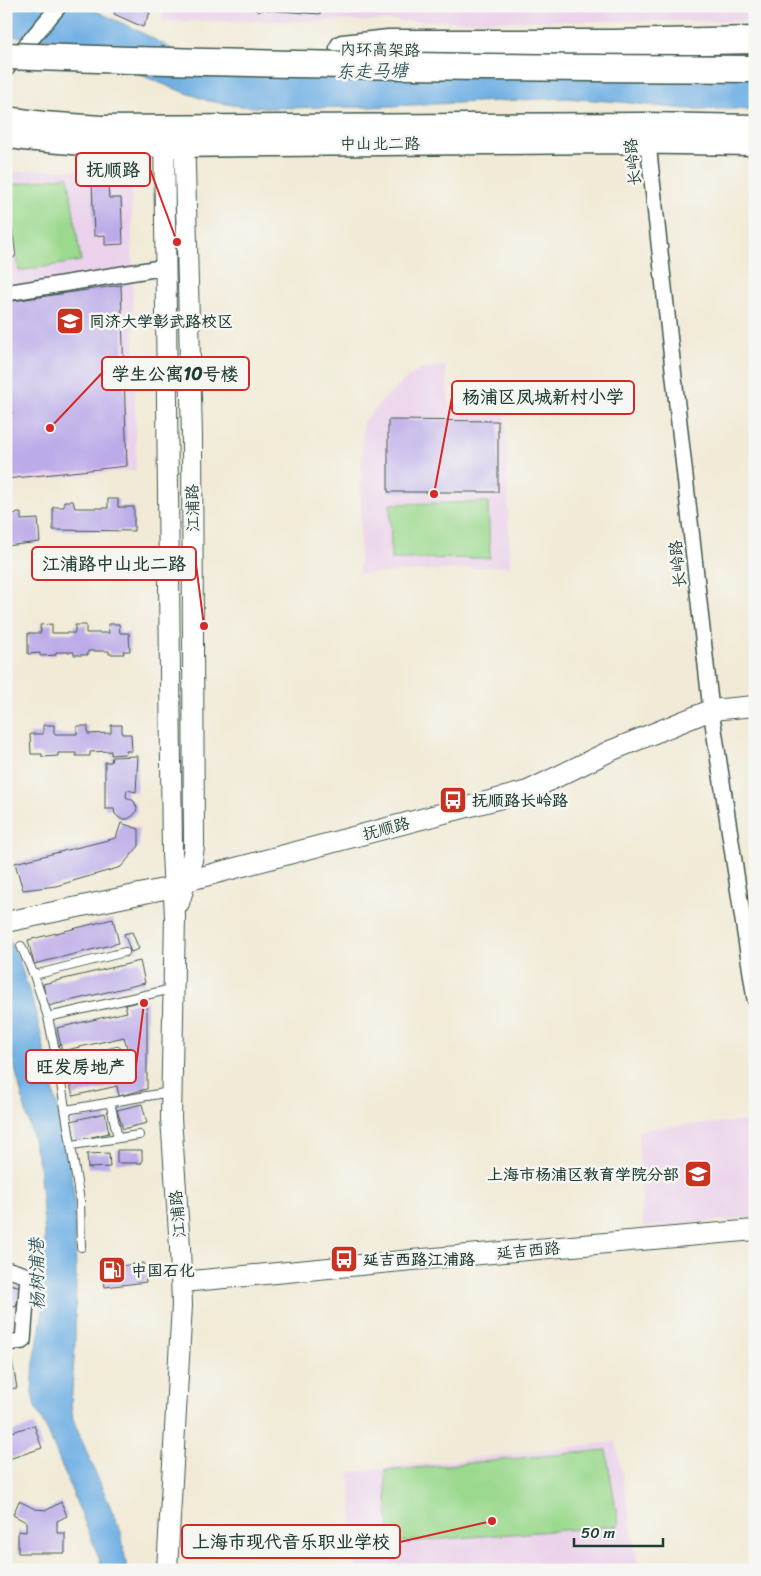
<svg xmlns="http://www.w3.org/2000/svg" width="761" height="1576" viewBox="0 0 761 1576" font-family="Sriracha,'LXGW WenKai TC',sans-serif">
<rect width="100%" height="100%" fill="#f6f6f2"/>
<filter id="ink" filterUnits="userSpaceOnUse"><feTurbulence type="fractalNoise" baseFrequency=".02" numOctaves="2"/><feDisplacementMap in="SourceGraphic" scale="10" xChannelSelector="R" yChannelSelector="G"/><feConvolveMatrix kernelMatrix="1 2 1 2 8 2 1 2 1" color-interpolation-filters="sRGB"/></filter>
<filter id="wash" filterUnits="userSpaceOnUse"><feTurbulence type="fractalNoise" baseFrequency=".0096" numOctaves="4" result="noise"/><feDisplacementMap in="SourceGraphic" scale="20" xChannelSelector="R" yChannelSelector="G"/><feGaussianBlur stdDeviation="1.12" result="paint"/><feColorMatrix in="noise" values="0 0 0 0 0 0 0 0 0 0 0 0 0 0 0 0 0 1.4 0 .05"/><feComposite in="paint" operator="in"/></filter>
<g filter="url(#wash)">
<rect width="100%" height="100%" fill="#f1ead6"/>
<path fill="#ebd1eb" d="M162,6H752L753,21H163Z
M34,170H131L136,470L6,483V173Z
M445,366L449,407L505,409L510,566L359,574L363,422L381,402L400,384L421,369Z
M755,1121V1217L643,1228L638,1131L682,1125Z
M616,1442L639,1570H356L350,1472Z"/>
<path fill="#9bd98e" stroke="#5d8b61" d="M68,176L81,261L19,271L6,186Z
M488,502L490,558L391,559L390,504Z
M606,1450L619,1526L390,1543L385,1471Z"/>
<path fill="#71b0e4" stroke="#48768c" d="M6,6H85L137,30L205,67L755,68V109H683L621,102L564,98L369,107L271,108L239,106L209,101L170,87L141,75L100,53L82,47L52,39L6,36Z
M6,934L17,955L35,1009L67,1151L74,1193L76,1273L75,1344L71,1405L73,1419L79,1434L121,1532L127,1570H102L100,1560L48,1432L35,1407L32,1392L34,1363L43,1311L45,1237L39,1163L6,1033Z"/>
<g id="blocks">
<path fill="#bcabe9" d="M118,6H147L145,10L150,13L143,27L114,14Z
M267,6H321L320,14L267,10Z
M341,6H439L440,8L341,10Z
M92,182H102L108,186L109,198H121L123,244L105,245V235L94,236Z
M121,285L127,466L6,479V414H12L6,385V302Z
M388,420L498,421V492H388Z
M108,499H118V507H134V531L53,530V507H64V501H73L75,508H108Z
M21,513V520L38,519L40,542L6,546V524L12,523L11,514Z
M52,624V633H75V625H86V633H109L108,624H119L120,633H129L130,651H123L124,654H109V651H88V655H74V652H56V655L40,656V653L28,654V633H41L40,625Z
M43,725H54V734H77V726H88V734L111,733V725H122V734H131L132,751H126V754L111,755V751L90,752V756H76V753H58V756L42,757V754H31L30,734H43Z
M138,756L136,792L127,790L126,797L134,801L137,808L136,812L134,815L128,819H121L115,814L114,809H105V762H111L112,757Z
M121,823L139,829V846L121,867L56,886L23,890L15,863L116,838Z
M113,919L119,943L34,964L28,940Z
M132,932L139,949L131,952L124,934Z
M140,961L145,983L48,1006L43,984Z
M147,1000V1089L119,1096L117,1086L73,1096L67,1073L130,1058L124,1037L62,1051L57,1028L127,1012L125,1005Z
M142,1104L147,1123L123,1129L117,1110Z
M105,1113L109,1133L75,1141L71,1121Z
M117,1150H142V1163H117Z
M109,1153L110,1167L88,1168L87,1154Z
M144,1263L146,1282L105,1287L102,1268Z
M6,1283L21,1287L16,1307L6,1304Z
M12,1360L17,1388L6,1389V1361Z
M34,1425L42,1448L6,1460V1434Z
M19,1501L35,1509L47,1510L61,1502L67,1516L57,1521V1533H65V1553H18V1531L26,1532V1522L13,1515Z"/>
</g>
</g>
<g filter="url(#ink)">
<use href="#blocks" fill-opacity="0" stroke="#3e574c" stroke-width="1"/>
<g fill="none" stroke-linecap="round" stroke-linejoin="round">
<g stroke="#3e574c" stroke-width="10">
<path id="lane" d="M259,7V6
M6,220L11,254L6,257
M21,946L34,975L48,1017L58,1065L80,1201L81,1247
M34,975L125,952
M48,1017L172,989
M58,1065L117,1051
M110,1102L118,1138
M66,1110L170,1092
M72,1145L139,1135"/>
</g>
<g stroke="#3e574c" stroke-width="18">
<path id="street" d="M6,69L59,6
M647,135L711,710L755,999
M6,293L166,267
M6,1269L28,1276L23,1341L6,1343"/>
</g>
<g stroke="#3e574c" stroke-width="22">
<path id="secondary" d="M164,130L172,852L175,917L171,1118L180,1247L182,1305L167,1570
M179,903L192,860L194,847L192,436L184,130
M6,922L173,887L186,881L528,791L610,751L711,710L755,706
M182,1282L412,1260L755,1230"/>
</g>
<g stroke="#3e574c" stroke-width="25">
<path id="primary" d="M6,118L43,123L101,127L645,124L755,126
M6,136L23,139L84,144L165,146L604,142L755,144"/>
</g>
<g stroke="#3e574c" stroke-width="29">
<path id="highway" d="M343,48L389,43H612L755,40"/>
</g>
<use href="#lane" stroke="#fff" stroke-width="8"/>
<use href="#street" stroke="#fff" stroke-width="15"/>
<use href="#secondary" stroke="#fff" stroke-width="20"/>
<use href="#primary" stroke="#fff" stroke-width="22"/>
<use href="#highway" stroke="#fff" stroke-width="26"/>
<g stroke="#3e574c" stroke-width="29" stroke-linecap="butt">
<path id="highway-bridge" d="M6,56C256,65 505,68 755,69"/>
</g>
<use href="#highway-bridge" stroke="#fff" stroke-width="26"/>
</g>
</g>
<defs>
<g id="university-square" transform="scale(1.4375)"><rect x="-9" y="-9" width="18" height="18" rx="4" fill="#c8321e" stroke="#f6f6f2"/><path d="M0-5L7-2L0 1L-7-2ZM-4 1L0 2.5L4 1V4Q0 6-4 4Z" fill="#fff"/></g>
<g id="bus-square" transform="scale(1.4375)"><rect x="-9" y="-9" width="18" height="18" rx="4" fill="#c8321e" stroke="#f6f6f2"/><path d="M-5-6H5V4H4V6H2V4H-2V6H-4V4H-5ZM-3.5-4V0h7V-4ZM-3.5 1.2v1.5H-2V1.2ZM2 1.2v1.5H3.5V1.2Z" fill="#fff"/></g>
<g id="school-square" transform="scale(1.4375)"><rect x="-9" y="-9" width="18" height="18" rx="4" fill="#c8321e" stroke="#f6f6f2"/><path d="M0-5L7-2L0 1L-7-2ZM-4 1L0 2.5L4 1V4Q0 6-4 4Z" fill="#fff"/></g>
<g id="fuel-square" transform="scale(1.4375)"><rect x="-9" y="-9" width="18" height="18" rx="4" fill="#c8321e" stroke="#f6f6f2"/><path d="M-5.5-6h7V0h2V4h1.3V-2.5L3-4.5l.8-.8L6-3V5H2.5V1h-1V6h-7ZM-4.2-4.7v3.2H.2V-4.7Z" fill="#fff"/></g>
</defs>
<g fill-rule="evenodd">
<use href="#university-square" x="70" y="321"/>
<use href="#bus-square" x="453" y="800"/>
<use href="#school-square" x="698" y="1174"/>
<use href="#bus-square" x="344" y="1259"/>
<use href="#fuel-square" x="112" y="1270"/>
</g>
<g text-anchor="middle" stroke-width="5" stroke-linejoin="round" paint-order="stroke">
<g font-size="16" fill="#1f3d34" stroke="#f6f6f2">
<text transform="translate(380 49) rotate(1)" y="6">内环高架路</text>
<text x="380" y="149">中山北二路</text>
<text transform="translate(632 162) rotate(-96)" y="6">长岭路</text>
<text transform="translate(192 508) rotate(-91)" y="6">江浦路</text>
<text transform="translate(677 564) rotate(-96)" y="6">长岭路</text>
<text transform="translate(386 828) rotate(-15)" y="6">抚顺路</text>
<text transform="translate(177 1214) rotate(-95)" y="6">江浦路</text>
<text transform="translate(528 1250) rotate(-5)" y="6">延吉西路</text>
</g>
<g font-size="16" font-weight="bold" fill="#1f3d34" stroke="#f6f6f2" text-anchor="start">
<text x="89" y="327">同济大学彰武路校区</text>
<text x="472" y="806">抚顺路长岭路</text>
<text x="679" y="1180" text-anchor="end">上海市杨浦区教育学院分部</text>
<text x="363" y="1265">延吉西路江浦路</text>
<text x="131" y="1276">中国石化</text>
</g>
<g font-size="18" font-style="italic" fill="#345a60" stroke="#f6f6f2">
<text transform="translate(372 71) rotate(-1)" y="6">东走马塘</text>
<text transform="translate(37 1274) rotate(-91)" y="6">杨树浦港</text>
</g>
</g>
<path fill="none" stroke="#d62828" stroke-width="2" d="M177 242L150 169M50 428L102 373M434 494L452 397M204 626L196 564M144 1003L136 1066M492 1521L400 1542"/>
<g fill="#d62828" stroke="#f6f6f2" stroke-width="2">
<circle cx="177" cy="242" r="5"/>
<circle cx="50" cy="428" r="5"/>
<circle cx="434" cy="494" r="5"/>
<circle cx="204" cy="626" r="5"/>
<circle cx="144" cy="1003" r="5"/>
<circle cx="492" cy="1521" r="5"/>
</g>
<g fill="#f6f6f2" stroke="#d62828" stroke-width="2">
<rect x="76" y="153" width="74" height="33" rx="5"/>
<rect x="102" y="357" width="147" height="33" rx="5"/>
<rect x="452" y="381" width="182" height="33" rx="5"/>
<rect x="32" y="547" width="164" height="33" rx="5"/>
<rect x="26" y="1050" width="110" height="33" rx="5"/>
<rect x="182" y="1525" width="218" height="33" rx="5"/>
</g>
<g font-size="18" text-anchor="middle" font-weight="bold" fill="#1f3d34">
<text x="113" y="176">抚顺路</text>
<text x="175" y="380">学生公寓10号楼</text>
<text x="543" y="403">杨浦区凤城新村小学</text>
<text x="114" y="570">江浦路中山北二路</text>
<text x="81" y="1073">旺发房地产</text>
<text x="291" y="1548">上海市现代音乐职业学校</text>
</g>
<rect width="761" height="1576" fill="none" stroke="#f6f6f2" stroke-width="25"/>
<path d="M574 1538v8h89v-8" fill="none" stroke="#1f3d34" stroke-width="2.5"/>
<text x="581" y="1538" font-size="15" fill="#1f3d34" stroke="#f6f6f2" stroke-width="4" paint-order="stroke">50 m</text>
</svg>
